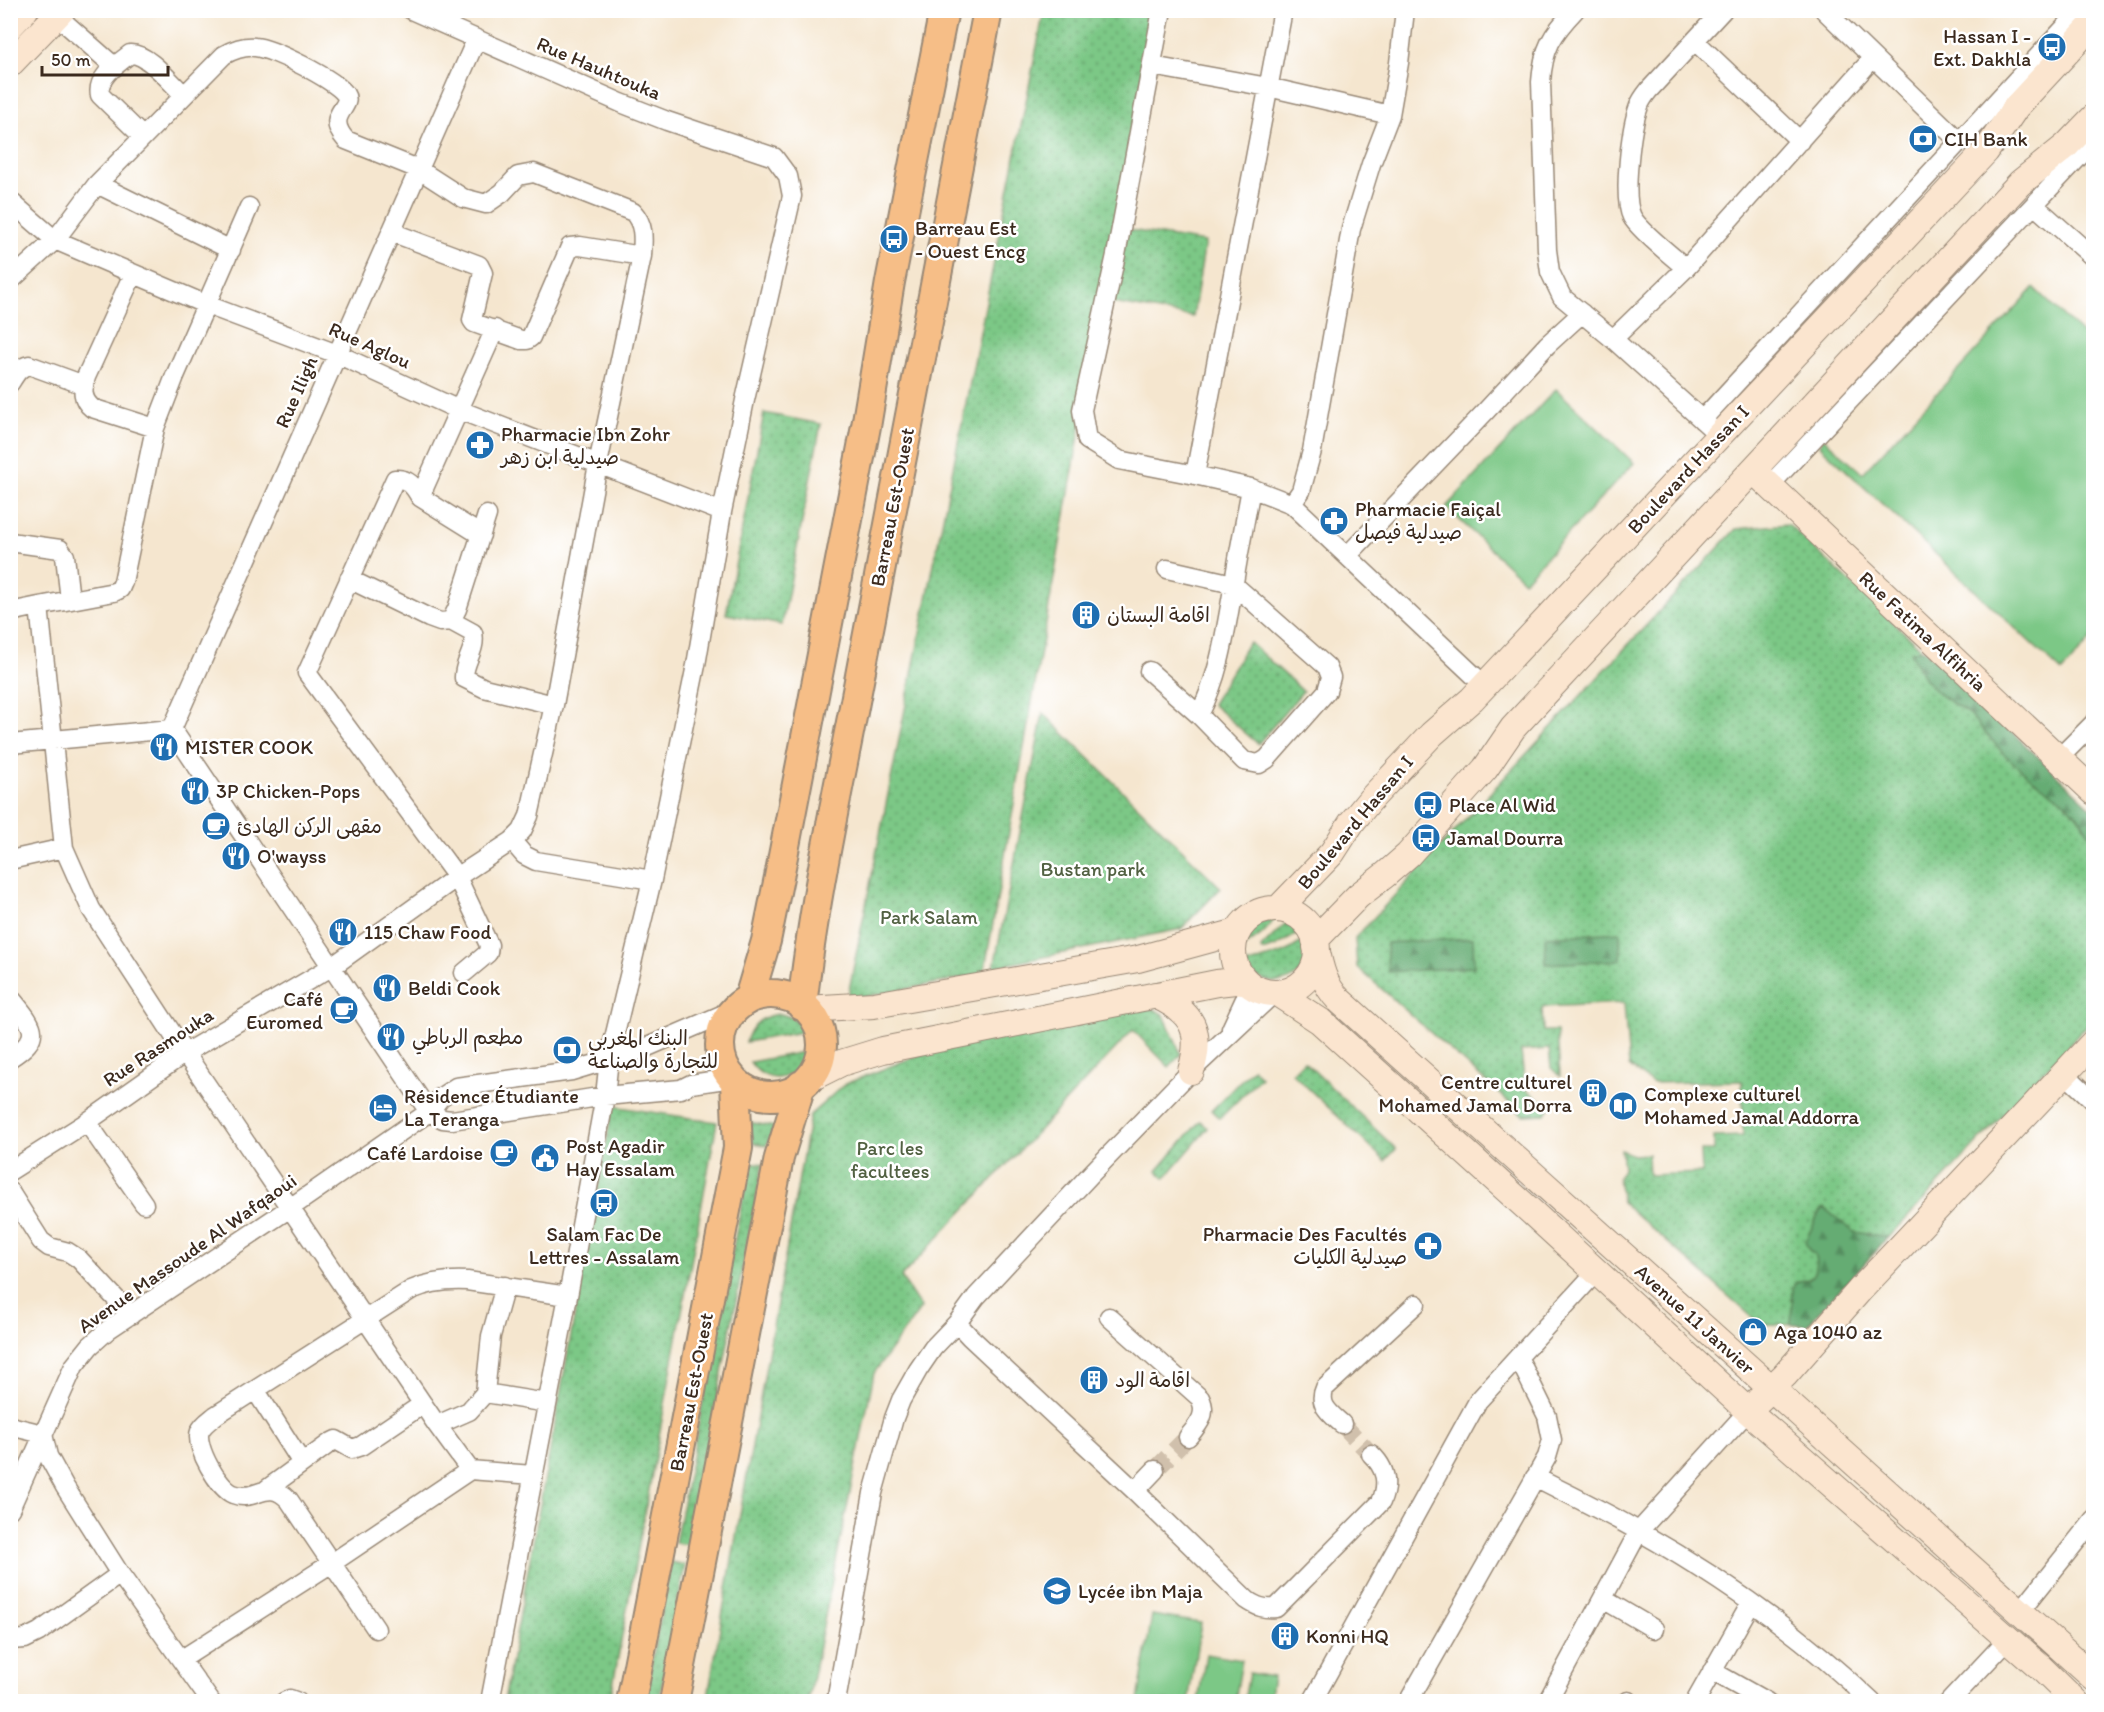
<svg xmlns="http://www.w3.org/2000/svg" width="2104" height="1712" viewBox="0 0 2104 1712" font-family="Itim,'Playpen Sans Arabic',sans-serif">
<defs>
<pattern id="green-dots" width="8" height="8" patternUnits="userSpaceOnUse" patternTransform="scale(1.5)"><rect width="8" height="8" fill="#7cc886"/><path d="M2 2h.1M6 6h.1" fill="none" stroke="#67a36d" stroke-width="1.8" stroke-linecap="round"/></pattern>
<pattern id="forest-firs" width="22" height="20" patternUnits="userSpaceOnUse" patternTransform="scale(1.5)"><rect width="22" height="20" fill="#65ac73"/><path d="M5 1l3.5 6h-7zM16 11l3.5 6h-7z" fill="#548c5e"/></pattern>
</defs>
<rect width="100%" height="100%" fill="#fff"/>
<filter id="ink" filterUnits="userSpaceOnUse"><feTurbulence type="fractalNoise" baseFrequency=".0167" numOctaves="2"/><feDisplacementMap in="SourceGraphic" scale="12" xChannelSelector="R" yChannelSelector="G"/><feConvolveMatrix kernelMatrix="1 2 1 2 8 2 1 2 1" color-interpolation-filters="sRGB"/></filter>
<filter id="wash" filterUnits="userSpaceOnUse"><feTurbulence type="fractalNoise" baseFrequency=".008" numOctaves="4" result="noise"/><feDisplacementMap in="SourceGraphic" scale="24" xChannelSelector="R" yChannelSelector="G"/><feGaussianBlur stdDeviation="1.35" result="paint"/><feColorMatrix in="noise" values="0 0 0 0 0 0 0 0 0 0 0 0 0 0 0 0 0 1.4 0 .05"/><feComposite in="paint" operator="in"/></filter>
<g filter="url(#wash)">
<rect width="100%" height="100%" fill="#f5e6cf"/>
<path fill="url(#green-dots)" stroke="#5c7952" stroke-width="1.5" d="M1044,11H1154L984,974L847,1000Z
M1124,229L1205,242L1193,317L1112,303Z
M764,413L821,424L782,625L726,614Z
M1788,524L2093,809V1019L1807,1325L1760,1324L1622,1202L1618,1178L1623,1169L1621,1150L1633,1155L1648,1154L1649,1175L1702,1173L1701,1151H1714V1137L1743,1136L1742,1081L1652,1083L1629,1066L1624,1003L1542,1007L1543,1031H1557L1560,1076L1551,1068L1549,1049L1521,1051L1525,1088L1550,1108L1545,1114L1523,1115L1357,967L1355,938L1736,529Z
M1249,642L1303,691L1258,744L1212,704Z
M1043,713L1221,888L1181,929L994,967Z
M1269,919H1274C1267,932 1256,939 1243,947C1245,932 1255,924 1269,919Z
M1288,921L1301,932L1275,947L1262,951L1261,948Z
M1305,940C1306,946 1307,953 1306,959C1299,989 1259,989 1246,965L1286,952Z
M1128,1009H1154L1164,1015L1181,1054L1169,1067L1133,1030L901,1277L921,1308L874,1373L808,1701L707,1702L810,1115L845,1084L960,1039Z
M781,1014L796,1019L807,1031L746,1042C751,1024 762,1015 781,1014Z
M809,1051C800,1079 768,1089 750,1062Z
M1304,1061L1396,1149L1385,1161L1292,1073Z
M1253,1068L1261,1077L1220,1118L1212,1110Z
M613,1106L717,1122L610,1701H504Z
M1200,1121L1208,1128L1165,1178L1157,1171Z
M749,1122L775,1127L766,1146L753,1143Z
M750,1162L763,1164L688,1545L675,1543Z
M671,1562L685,1565L659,1701L644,1702Z"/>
<path fill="url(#forest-firs)" stroke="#506b48" stroke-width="1.5" d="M1924,649L2093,809V841L2081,820L2065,802L2032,779L2004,754L1969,714L1940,695L1925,679L1911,654L1914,651Z
M1620,932L1621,960L1546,964L1545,937Z
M1473,938L1474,967L1388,972L1386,943Z
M1824,1208L1854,1232L1889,1237L1807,1325H1791L1793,1287L1795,1282L1809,1279C1818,1270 1821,1257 1809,1250L1805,1242L1820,1211Z"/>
<path fill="#7cc886" stroke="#5c7952" stroke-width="1.5" d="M2034,288L2093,344V637L2062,672L1819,445L1823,438L1863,473Z
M1556,389L1634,463L1524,581L1446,507Z
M1152,1615L1201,1623L1188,1701H1138Z
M1206,1654L1242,1660L1235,1701H1198Z
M1249,1673L1273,1677L1269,1701H1244Z"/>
</g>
<g filter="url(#ink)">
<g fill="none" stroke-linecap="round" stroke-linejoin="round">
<path stroke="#d0c0ac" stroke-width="18" stroke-dasharray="18 9" stroke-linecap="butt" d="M1342,1424L1371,1454
M1155,1470L1188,1437"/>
<g stroke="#988876" stroke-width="21">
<path id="street" d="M411,10L621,103L667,121L774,157L788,176L792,196L745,400L722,512L696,665L652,880L609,1059L605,1096L568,1296L490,1702
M1162,10L1116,255L1082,410L1087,440L1119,460L1195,475
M1283,10L1195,475L1251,488L1292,504L1485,686
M1575,10C1552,34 1543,49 1541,82L1547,250L1550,272L1562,297L1613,339L1709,426
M1824,10L1960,142
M57,16L115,67
M1695,41L1800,141
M1152,66L1268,87L1390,115
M143,137L100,95C96,77 118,64 130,54C148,53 171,83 184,95
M97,184L231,250
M10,201L55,240L207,305L337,354L459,410L722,512
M2034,205L2094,258
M249,207L175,376L155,428L123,582L120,589L114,592L39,606L64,848L91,909L185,1053L437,1425L470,1470
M391,232L479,265L483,273L472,320L474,323L521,340H527L531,337L570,247L580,246L642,256
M1686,268C1674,258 1639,230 1632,217C1622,197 1631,127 1639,106C1641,100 1645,95 1649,90L1723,10
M133,274L86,377C82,390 82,400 92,408L155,428
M10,281L55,240L97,184L224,55C233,50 244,46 255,47C272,48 336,80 345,94C354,108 323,114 346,140L418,169L463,198L486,204L502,193L518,176L534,173L633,212C645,225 643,239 642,256L598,464L554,705L529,816L522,831L512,841L457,877L333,966L185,1053L87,1122L10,1171
M1613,339L1686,268L1873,58
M10,383C15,375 19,367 29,365L84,385
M1702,420L2081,10
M1769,486L2094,141
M420,497L481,535
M1292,504L1301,491L1312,451L1351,229L1371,164L1390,115L1399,63L1405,10
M10,542L60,549L65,556L70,600
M1347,556L1485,412L1547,345L1582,313
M1167,569L1233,584L1327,667L1331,677L1327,691L1267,759L1259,764L1244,761L1199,715C1220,674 1225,634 1233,589C1238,555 1245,522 1251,488
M349,579L429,618L440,622L451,621L457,609L487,515
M10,612L39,606
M451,621L473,633C477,650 463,662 464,678L484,688L554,705
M1149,671L1199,715
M172,729L429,1112L443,1119L452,1120L605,1096L681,1089L691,1084L732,1078
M172,729L476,40
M10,744L172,729
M2058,759L2094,723
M512,841L524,855L536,861L652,880
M10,860L64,848
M464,973L488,953L489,945L457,877L307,673L395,479C408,478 414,486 420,497L495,329
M10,997C32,1025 46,1035 10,1058
M1231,1029L1251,986
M2064,1073L2094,1101
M87,1122L144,1204
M10,1192L41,1241L49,1247L68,1252L79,1259L131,1315
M1109,1317L1200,1398C1208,1414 1199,1424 1188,1437
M957,1323L970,1337L1135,1491L1247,1600C1257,1607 1264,1609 1276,1608L1381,1502C1389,1483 1386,1468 1371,1454
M256,1391L302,1463
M485,1393L547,1403
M1342,1424C1331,1414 1317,1405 1325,1388L1416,1304
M437,1425L469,1411L485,1393L491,1336L505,1286
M10,1426L43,1434L48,1456L65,1487L120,1574L211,1702
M1535,1477C1570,1495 1606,1512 1640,1532C1723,1579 1803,1636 1872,1702
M267,1489L330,1443L336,1440L352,1449L361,1446L423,1404
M1135,1491L1155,1470
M10,1509L74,1366L90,1346L109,1329L290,1208L429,1112L441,1097L456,1087L572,1071L638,1051L733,1010
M1603,1599L1654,1629
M2020,1612L2094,1519
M376,1629L289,1500C267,1477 256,1503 233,1494C219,1489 194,1446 200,1431C203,1424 210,1420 216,1415L411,1290C429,1282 447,1280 467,1281L568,1296
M10,1640L25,1639L39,1632L120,1574
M182,1659L332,1563L470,1470L533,1475
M1712,1671L1767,1702
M284,1702L290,1699L298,1702
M836,1702L873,1493L894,1418L901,1400L918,1370L933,1348L957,1323L976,1297L1091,1174L1191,1071L1274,993
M1312,1702L1478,1401L1596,1272
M1408,1702L1547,1457L1552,1440L1547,1416L1518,1357
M1547,1702L1639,1531L1748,1411
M1628,1702V1701
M1695,1702L1751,1603
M1949,1702L2007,1640"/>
</g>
<g stroke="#988876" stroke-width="28">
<path id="secondary" d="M10,26L25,10
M10,64L62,10
M1753,470L2094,792
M1278,909L1332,853L1352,822L1370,800L1432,734L1472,699L1986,151L2016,107L2094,23
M1233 951a42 42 0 1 1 84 0a42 42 0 1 1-84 0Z
M1315,940L1358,896L1385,875L1408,855L1485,769L1513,728L2020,183L2066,146L2094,117
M1316,947C1320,967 1324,985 1339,1000L2094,1678
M1277,993L1320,1021L1525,1206L1748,1411L2039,1666L2076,1702
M1155,995C1193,1012 1203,1031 1191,1071
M806,1009L874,1005L1138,959L1237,932
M807,1080L841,1063L883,1050L1217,983L1245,980
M1759,1400L1785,1375L1859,1291L2094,1042"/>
</g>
<g stroke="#988876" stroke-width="32">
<path id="primary" d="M720 1045a51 51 0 1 1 102 0a51 51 0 1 1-102 0Z
M749,998L766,941L779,877L867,421L890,282L944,10
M802,1006C815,891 841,778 862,665C903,447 947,229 988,10
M631,1702L738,1148L735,1082
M674,1702L779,1158L801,1085"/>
</g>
<use href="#street" stroke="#fff" stroke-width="18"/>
<use href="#secondary" stroke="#fbe5cf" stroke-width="26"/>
<use href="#primary" stroke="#f6be87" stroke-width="28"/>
</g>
</g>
<defs>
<g id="bus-disc" transform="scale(1.5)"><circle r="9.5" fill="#1f6fb2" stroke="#fff"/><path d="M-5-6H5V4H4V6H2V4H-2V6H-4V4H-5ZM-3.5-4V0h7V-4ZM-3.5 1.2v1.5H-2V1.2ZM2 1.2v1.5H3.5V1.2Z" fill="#fff"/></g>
<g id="bank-disc" transform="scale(1.5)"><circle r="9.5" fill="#1f6fb2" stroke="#fff"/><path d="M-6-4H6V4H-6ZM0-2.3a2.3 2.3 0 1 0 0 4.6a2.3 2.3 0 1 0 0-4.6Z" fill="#fff"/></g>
<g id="pharmacy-disc" transform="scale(1.5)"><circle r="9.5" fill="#1f6fb2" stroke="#fff"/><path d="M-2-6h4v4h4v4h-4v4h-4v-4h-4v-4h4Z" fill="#fff"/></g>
<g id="building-disc" transform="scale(1.5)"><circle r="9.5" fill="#1f6fb2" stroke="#fff"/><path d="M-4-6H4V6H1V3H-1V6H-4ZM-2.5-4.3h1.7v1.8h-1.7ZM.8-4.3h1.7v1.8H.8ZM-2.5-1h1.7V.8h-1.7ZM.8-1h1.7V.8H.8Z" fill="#fff"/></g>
<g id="restaurant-disc" transform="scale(1.5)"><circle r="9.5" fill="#1f6fb2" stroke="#fff"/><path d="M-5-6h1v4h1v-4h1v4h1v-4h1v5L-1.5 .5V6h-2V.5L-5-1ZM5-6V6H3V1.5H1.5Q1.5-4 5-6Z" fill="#fff"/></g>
<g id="cafe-disc" transform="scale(1.5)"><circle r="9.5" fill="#1f6fb2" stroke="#fff"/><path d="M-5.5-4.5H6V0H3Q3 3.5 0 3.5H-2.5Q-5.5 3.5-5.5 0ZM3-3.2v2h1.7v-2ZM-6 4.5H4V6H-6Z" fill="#fff"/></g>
<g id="library-disc" transform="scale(1.5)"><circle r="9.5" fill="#1f6fb2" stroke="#fff"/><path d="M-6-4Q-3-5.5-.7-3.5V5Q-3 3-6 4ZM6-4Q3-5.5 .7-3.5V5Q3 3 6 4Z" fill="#fff"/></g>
<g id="hotel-disc" transform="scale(1.5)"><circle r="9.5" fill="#1f6fb2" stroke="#fff"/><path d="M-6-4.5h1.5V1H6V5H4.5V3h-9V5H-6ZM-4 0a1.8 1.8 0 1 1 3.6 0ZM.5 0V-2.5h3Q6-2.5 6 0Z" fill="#fff"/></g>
<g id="civic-disc" transform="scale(1.5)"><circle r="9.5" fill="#1f6fb2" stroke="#fff"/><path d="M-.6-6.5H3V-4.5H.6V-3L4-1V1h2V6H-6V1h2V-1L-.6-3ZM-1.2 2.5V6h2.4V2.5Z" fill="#fff"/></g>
<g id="shop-disc" transform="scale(1.5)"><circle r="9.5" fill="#1f6fb2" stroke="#fff"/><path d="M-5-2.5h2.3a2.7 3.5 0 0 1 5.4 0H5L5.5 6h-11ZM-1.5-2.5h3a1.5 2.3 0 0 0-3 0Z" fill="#fff"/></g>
<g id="university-disc" transform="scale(1.5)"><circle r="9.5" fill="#1f6fb2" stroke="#fff"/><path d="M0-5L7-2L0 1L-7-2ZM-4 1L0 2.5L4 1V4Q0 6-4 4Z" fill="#fff"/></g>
</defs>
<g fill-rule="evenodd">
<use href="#bus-disc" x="2052" y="47"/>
<use href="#bank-disc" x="1923" y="139"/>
<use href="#bus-disc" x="894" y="239"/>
<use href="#pharmacy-disc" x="480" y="445"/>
<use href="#pharmacy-disc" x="1334" y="521"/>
<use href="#building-disc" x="1086" y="615"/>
<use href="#restaurant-disc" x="164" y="747"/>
<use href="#restaurant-disc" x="195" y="791"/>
<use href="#bus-disc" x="1428" y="805"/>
<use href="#cafe-disc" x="216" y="826"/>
<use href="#bus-disc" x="1426" y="838"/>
<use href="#restaurant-disc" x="236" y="856"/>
<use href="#restaurant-disc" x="343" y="932"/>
<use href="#restaurant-disc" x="387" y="988"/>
<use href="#cafe-disc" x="344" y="1010"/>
<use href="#restaurant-disc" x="391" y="1037"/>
<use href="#bank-disc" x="567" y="1050"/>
<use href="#building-disc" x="1593" y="1093"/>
<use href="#library-disc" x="1623" y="1106"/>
<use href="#hotel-disc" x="383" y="1108"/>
<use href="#cafe-disc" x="504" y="1153"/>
<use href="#civic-disc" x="545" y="1158"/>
<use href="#bus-disc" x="604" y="1203"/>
<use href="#pharmacy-disc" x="1428" y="1246"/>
<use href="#shop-disc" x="1753" y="1332"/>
<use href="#building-disc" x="1094" y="1380"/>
<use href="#university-disc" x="1057" y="1591"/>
<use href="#building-disc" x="1285" y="1636"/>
</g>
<g text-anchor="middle" stroke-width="5" stroke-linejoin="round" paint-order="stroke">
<g font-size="20" fill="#3b2a1e" stroke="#fff" text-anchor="start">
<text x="2031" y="43" text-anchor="end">Hassan I -<tspan x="2031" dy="23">Ext. Dakhla</tspan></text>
<text x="1944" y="146">CIH Bank</text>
<text x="915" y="235">Barreau Est<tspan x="915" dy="23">- Ouest Encg</tspan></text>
<text x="501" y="441">Pharmacie Ibn Zohr<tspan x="501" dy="23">صيدلية ابن زهر</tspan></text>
<text x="1355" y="516">Pharmacie Faiçal<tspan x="1355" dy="23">صيدلية فيصل</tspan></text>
<text x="1107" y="622">اقامة البستان</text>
<text x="185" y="754">MISTER COOK</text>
<text x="216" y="798">3P Chicken-Pops</text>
<text x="1449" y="812">Place Al Wid</text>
<text x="237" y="833">مقهى الركن الهادئ</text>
<text x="1447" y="845">Jamal Dourra</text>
<text x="257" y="863">O'wayss</text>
<text x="364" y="939">115 Chaw Food</text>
<text x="408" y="995">Beldi Cook</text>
<text x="323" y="1006" text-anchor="end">Café<tspan x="323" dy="23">Euromed</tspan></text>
<text x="412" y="1044">مطعم الرباطي</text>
<text x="588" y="1045">البنك المغربي<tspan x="588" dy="23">للتجارة والصناعة</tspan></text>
<text x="1572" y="1089" text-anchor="end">Centre culturel<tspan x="1572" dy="23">Mohamed Jamal Dorra</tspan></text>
<text x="1644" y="1101">Complexe culturel<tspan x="1644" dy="23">Mohamed Jamal Addorra</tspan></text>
<text x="404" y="1103">Résidence Étudiante<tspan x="404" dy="23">La Teranga</tspan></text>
<text x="566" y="1153">Post Agadir<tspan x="566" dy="23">Hay Essalam</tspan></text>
<text x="483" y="1160" text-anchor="end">Café Lardoise</text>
<text x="604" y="1241" text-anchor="middle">Salam Fac De<tspan x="604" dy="23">Lettres - Assalam</tspan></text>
<text x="1407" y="1241" text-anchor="end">Pharmacie Des Facultés<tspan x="1407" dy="23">صيدلية الكليات</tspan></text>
<text x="1774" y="1339">Aga 1040 az</text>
<text x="1115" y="1387">اقامة الود</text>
<text x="1078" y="1598">Lycée ibn Maja</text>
<text x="1306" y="1643">Konni HQ</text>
</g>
<g font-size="20" fill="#3b2a1e" stroke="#fff">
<text transform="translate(599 68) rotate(23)" y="7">Rue Hauhtouka</text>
<text transform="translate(370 345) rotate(24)" y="7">Rue Aglou</text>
<text transform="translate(296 392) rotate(-66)" y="7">Rue Iligh</text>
<text transform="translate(1688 469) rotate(-47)" y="7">Boulevard Hassan I</text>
<text transform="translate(892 507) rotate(-79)" y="7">Barreau Est-Ouest</text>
<text transform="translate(1923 631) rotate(43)" y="7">Rue Fatima Alfihria</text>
<text transform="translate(1355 822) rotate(-50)" y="7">Boulevard Hassan I</text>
<text transform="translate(158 1047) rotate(-33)" y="7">Rue Rasmouka</text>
<text transform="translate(187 1253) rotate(-35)" y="7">Avenue Massoude Al Wafqaoui</text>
<text transform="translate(1695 1319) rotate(42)" y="7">Avenue 11 Janvier</text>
<text transform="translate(691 1392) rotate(-79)" y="7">Barreau Est-Ouest</text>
</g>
<g font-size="20" fill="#526142" stroke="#fff">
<text x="1093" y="876">Bustan park</text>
<text x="929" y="924">Park Salam</text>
<text x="890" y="1155">Parc les<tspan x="890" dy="23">facultees</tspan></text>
</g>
</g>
<rect width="2104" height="1712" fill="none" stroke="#fff" stroke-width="36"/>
<path d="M42 66v9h126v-9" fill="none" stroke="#3b2a1e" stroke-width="3"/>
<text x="51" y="66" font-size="18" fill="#3b2a1e" stroke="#ffffff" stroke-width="4.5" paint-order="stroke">50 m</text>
</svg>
